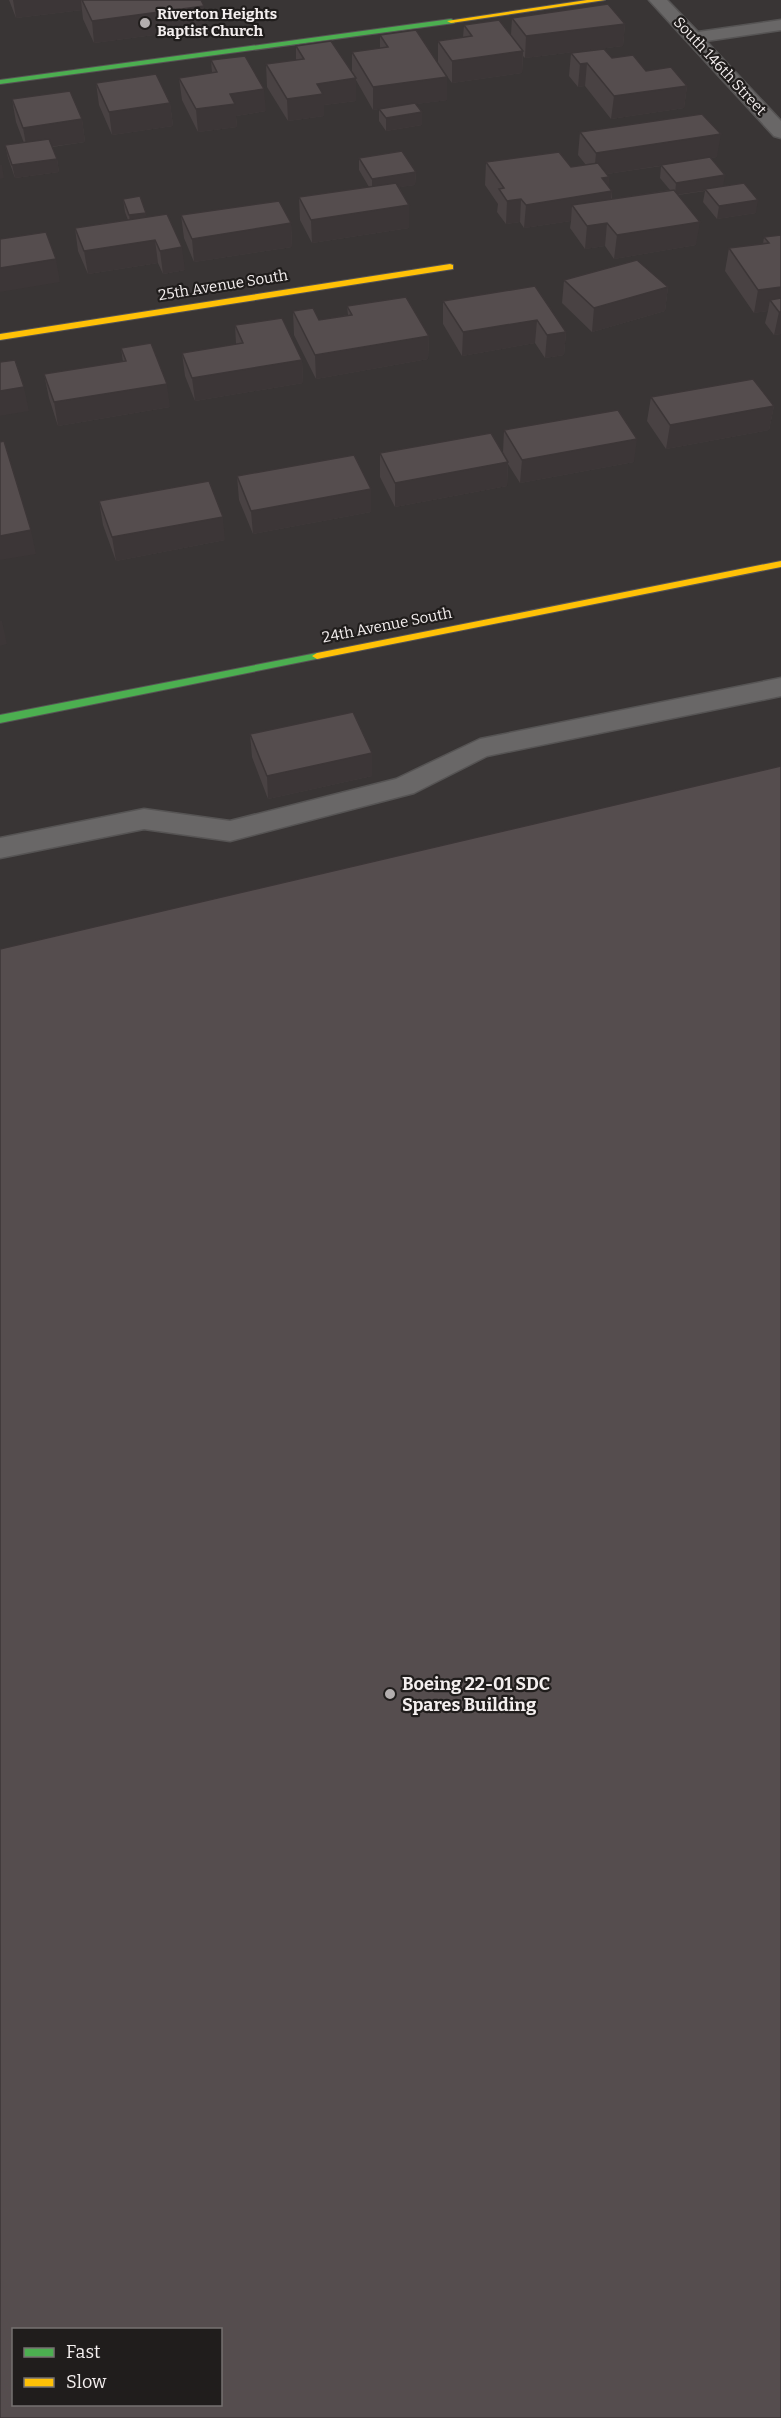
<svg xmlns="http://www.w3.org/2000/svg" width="781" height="2418" viewBox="0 0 781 2418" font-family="Bitter,serif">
<rect width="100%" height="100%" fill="#393535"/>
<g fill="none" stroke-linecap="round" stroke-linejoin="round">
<g stroke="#565454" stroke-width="3">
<path id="lane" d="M781,678V696L487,756L414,793L230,841L144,829L0,858V838L144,809L230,821L396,779L480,739Z"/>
</g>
<g stroke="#565454" stroke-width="3">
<path id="street" d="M649,0H667L698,32L781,20V30L706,41L781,121V138L774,136Z"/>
</g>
<g stroke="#565454" stroke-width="2">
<path id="fast" d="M451,19L455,21L454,23L0,84V80Z
M317,653L321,654V658L0,723V715Z"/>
</g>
<g stroke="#565454" stroke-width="2">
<path id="slow" d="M587,0H605L451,23L447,21Z
M450,264L453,265V269L0,340V334Z
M781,561V567L317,659L312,656L317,653Z"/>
</g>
<use href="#lane" fill="#696767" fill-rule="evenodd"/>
<use href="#street" fill="#696767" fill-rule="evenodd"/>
<use href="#fast" fill="#4caf50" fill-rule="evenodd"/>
<use href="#slow" fill="#ffc107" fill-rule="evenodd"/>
</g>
<path fill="#494243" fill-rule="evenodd" d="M9,0H201L206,28L94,43L83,19L82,10L16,18Z
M512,18L625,24L623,46L525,58L523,56L522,73L452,83L439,65L447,77V100L416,104L422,125L386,131L379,121V109L373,110L356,80V101L324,105V116L288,121L267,87L266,64L296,60V46L352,73V52L380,48V35L438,63V41L463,37L464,25L511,34Z
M571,53L612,58L687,86L684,108L611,119L585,86L578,87L569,76Z
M211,60L266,111L236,116L237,127L198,132L182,100L179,78L212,73Z
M96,83L170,103L173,126L112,135L99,105Z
M12,99L82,119L85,142L52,147L57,159L59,172L15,178L8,158L5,145L24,143L16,122Z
M580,132L717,157L710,158L723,187L756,213L717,219L703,202L705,191L678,195L696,245L614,259L605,246L585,249L570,228L571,221L524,228L520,222L506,224L497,212L498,204L485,185L486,162L571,167L586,165L578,155ZM661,166L660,178L670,190L612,199V191L608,186L609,177L607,174Z
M359,158L416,172L415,185L399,187L409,205V228L312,243L300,220L299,197L369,187L359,170Z
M123,199L147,217L185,270L163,274L158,263L88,274L78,251L75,228L128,220L125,212Z
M181,215L291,223L292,247L194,262L184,238Z
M781,235V334L774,335L765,323L768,311L754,313L725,271L729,248L763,244L764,237Z
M564,280L668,287L665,311L592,332L562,303Z
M535,286L566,332L564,355L545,358L535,343L462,356L443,324V301Z
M347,306L429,336L428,359L316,379L294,335L293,311L319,320L348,315Z
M235,325L302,360L303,383L195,401L185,376L182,353L236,344Z
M121,348L170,407L58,426L49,398L44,374L123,362Z
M651,397L774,406L769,430L666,449L647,421Z
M504,430L634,462L520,483L508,464L507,486L395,507L380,477V453L503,452Z
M237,476L371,489V512L253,534L239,500Z
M99,501L225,540L116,561L103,525Z
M250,734L372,753V776L268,799L252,757Z"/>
<path fill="#3c3637" d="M13,0H81L82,10L16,18Z
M204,6L206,28L94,43L92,21Z
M625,24L623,46L525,58L526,36Z
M523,51L522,73L452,83V61Z
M587,63L585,86L578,87L580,64Z
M447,77V100L373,110V87Z
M356,78V101L324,105V116L288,121L287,99L317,84Z
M687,86L684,108L611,119L614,96Z
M264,89L266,111L236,116L237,127L198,132L196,109L230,94Z
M170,103L173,126L112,135L109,112Z
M422,112V125L386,131V118Z
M82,119L85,142L27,150L23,128Z
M721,134L717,157L594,176L596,153Z
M57,159L59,172L15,178L12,165Z
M0,165H2L4,178L0,179Z
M416,172L415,185L372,191V179Z
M725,175L723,188L675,195L676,183Z
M609,177L608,192L612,191L610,214L572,205L571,221L524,228L526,205L602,178Z
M521,199L520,222L506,224L507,201Z
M758,200L756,213L717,219L719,206Z
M409,205V228L312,243L311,220Z
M146,213L148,225L131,228L129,215Z
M700,222L696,245L614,259L617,235Z
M291,223L292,247L194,262L192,239Z
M607,223L605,246L585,249L587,226Z
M155,240L158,263L88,274L84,251Z
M182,247L185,270L163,274L160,251Z
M56,259L60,282L0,292V268Z
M668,287L665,311L592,332L594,308Z
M781,287V310L770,300L768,311L754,313L758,290Z
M779,312H781V334L774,335Z
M537,320L535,343L462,356L463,332Z
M566,332L564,355L545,358L547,335Z
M429,336L428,359L316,379L315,355Z
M302,360L303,383L195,401L192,378Z
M167,384L170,407L58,426L54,402Z
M24,387L29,411L0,416V391Z
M774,406L769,430L666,449L670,425Z
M637,439L634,462L520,483L522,460Z
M508,462L507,486L395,507V483Z
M371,489V512L253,534L251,511Z
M223,517L225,540L116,561L112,537Z
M31,530L36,554L0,560V536Z
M0,621H2L7,644L0,646Z
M372,753V776L268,799L267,776Z"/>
<path fill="#554d4e" stroke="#3c3637" stroke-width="1.5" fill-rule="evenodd" d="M82,0H201L204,6L92,21Z
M608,4L625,24L526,36L512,18Z
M499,20L523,51L452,61L438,41L472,36L464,25Z
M416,30L447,77L373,87L352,52L388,47L380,35Z
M331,41L356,78L317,84L323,94L287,99L266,64L304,59L296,46Z
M604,49L612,58L633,55L646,71L671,67L687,86L614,96L587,63L580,64L571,53Z
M245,56L264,89L230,94L235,104L196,109L179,78L217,72L211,60Z
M156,74L170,103L109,112L96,83Z
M70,91L82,119L23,128L12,99Z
M415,103L422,112L386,118L379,109Z
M702,114L721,134L596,153L580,132Z
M49,139L57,159L12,165L5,145Z
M402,151L416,172L372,179L359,158Z
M559,152L571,167L598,163L609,177L602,178L612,191L526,205L521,199L507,201L499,189L504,188L486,162Z
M710,157L725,175L676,183L661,165Z
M396,183L409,205L311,220L299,197Z
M744,183L758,200L719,206L705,189Z
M674,190L700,222L617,235L607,223L587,226L572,205Z
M140,196L146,213L129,215L123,199Z
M279,201L291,223L192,239L181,215Z
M167,214L182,247L160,251L155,240L84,251L75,228Z
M46,232L56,259L0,268V239Z
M781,235V287L758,290L729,248L769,243L764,237Z
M637,260L668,287L594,308L564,280Z
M535,286L566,332L547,335L537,320L463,332L443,301Z
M406,297L429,336L315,355L293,311L313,308L319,320L352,315L347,306Z
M781,298V312H779L770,300Z
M282,318L302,360L192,378L182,353L243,343L235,325Z
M151,343L167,384L54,402L44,374L126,361L121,348Z
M15,360L24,387L0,391V362Z
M753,379L774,406L670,425L651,397Z
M618,410L637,439L522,460L504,430Z
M491,433L508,462L395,483L380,453Z
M4,441L31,530L0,536V442Z
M354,455L371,489L251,511L237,476Z
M209,481L223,517L112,537L99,501Z
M353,712L372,753L267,776L250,734Z
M781,766V2418H0V949ZM14,2330H220V2404H14Z"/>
<g fill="#b3aeae" stroke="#201d1c" stroke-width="2">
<circle cx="145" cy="23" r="6"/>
<circle cx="390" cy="1694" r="6"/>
</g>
<g text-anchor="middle" stroke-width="4.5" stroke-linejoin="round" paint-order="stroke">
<g font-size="15" font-weight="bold" fill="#f4efef" stroke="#201d1c" text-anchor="start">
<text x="157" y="19">Riverton Heights<tspan x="157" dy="17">Baptist Church</tspan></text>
</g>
<g font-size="15" fill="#f4efef" stroke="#201d1c">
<text transform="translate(720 66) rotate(47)" y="5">South 146th Street</text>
<text transform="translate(223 285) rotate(-9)" y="5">25th Avenue South</text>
<text transform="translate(387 625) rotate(-11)" y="5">24th Avenue South</text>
</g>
<g font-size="18" font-weight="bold" fill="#f4efef" stroke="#201d1c" text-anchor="start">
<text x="402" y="1690">Boeing 22-01 SDC<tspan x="402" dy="21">Spares Building</tspan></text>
</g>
</g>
<rect x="12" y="2328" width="210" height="78" fill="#201d1c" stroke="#757170" stroke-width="1.5"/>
<rect x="24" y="2348" width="30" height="9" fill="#4caf50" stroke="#757170" stroke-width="1.5"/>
<text x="66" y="2358" font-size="18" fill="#f4efef">Fast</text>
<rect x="24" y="2378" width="30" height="9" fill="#ffc107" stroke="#757170" stroke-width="1.5"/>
<text x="66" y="2388" font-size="18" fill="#f4efef">Slow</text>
</svg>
